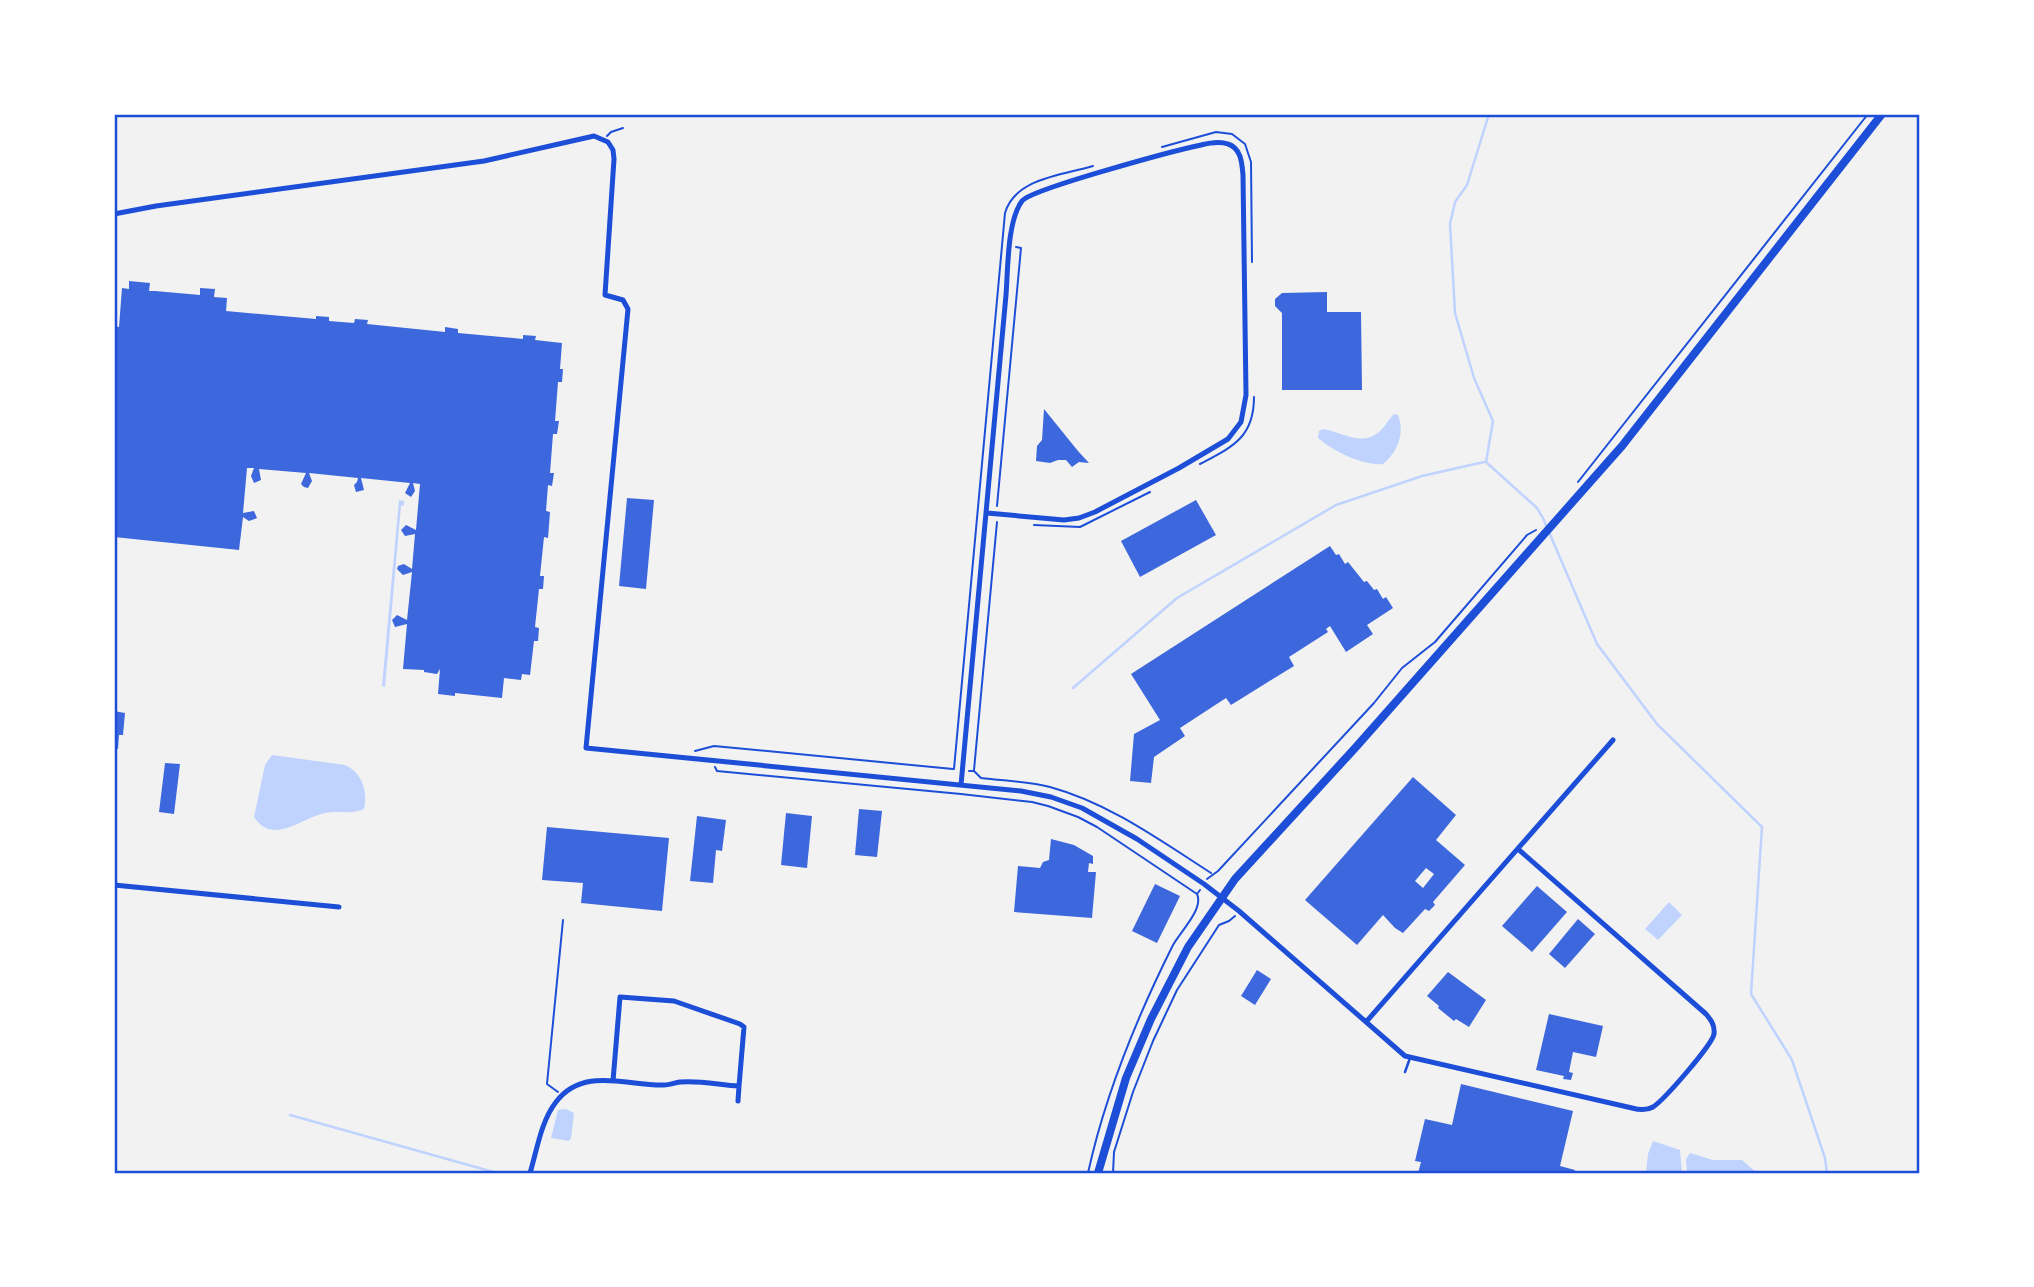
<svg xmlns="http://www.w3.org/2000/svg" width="2034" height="1287" viewBox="0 0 2034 1287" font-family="Raleway,sans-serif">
<rect width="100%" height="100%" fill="#f2f2f2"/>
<path fill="#bfd3fe" d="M1394,414L1398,415C1405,433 1398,452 1383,464C1363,466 1333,451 1318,438L1319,431L1323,429C1342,432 1361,447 1379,432C1385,427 1388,420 1394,414Z
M399,500L404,501V505L401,506L385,687L382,686Z
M272,755L345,765C362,772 368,792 364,809C352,815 338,810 325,813C301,818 273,846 254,817L265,765Z
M1669,902L1682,915L1658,940L1645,929Z
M566,1109L574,1113L571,1138L569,1141L551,1138L558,1110Z
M1653,1141L1680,1150L1682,1173H1646L1648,1154Z
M1690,1153L1713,1160H1742L1757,1173H1687L1686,1159Z"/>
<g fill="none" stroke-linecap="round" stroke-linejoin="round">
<path stroke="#bfd3fe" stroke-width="2.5" d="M1489,114L1467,185L1455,202L1450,224L1455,313L1474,378L1493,421L1486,462L1537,508L1543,518L1597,644L1657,724L1762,827L1751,994L1792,1060L1825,1158L1827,1173
M1073,688L1177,598L1336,505L1422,476L1484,462
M290,1115L497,1173"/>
</g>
<path fill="#3d67dc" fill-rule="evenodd" d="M129,281L150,283L149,291H155L200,295V288L215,289L214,297L227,298L226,311L316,319V316L329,317V321L354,323L355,319L368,320L367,324L445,332V327L458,329V333L523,339V335L536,336L535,340L562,343L560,369H563L562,382H558L555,421H559L557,434H553L550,473H554L552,486L548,485L546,511L550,512L548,538L544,537L540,576H544L543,589H539L535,627L539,628L538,641H534L530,675L522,674L521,680L504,678L502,698L455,693V696L438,694L440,669L437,674L424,672V670L403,669L407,624L395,627L392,620L397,615L407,620L412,572L403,575L397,569L398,566L404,564L412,569L415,534L405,536L401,530L406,525L416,530L420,484L413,483L415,491L411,497L405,493L410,483L361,478L364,490L356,492L354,485L357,482L358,478L309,473L312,481L308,488L304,487L301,484L306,473L259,469L261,480L254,483L251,476L254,468H247L243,513L254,511L257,518L249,521L243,517L239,550L114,537V379L117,341H114V326L119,327L122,288L129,289Z
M1327,292V312H1361L1362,390H1282V313L1275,306V299L1282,293Z
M1044,409L1078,451L1089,463L1079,462L1072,467L1066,460H1058L1050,463L1036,461L1037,446L1042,440Z
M627,498L654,500L646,589L619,586Z
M1196,500L1216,535L1140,577L1121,541Z
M1330,546L1336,555L1339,554L1345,564L1348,562L1364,582L1367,581L1374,590L1377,589L1383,599L1386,597L1393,608L1367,625L1373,634L1346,652L1330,626L1326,629L1328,632L1289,657L1294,666L1231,705L1226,698L1180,728L1185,736L1154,757L1151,783L1130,781L1134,734L1160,720L1131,674Z
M114,711L125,713L123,735H119L118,749L114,748Z
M165,763L180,764L174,814L159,812Z
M1413,777L1456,815L1436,840L1465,865L1433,902L1435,905L1429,911L1425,909L1403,933L1395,928L1383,915L1357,945L1305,900ZM1426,868L1434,874L1423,888L1415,881Z
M859,809L882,811L877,857L855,855Z
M786,813L812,816L807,868L781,865Z
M697,816L726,820L722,851L716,850L713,883L690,881Z
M547,827L669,838L662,911L581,903L583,883L542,880Z
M1051,839L1074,845L1093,856V864L1089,863L1088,872H1096L1092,918L1014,912L1018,866L1040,868L1043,862L1049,860Z
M1155,884L1180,896L1157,943L1132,931Z
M1537,886L1567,912L1532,952L1502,926Z
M1578,919L1595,934L1565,968L1549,954Z
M1257,970L1271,979L1255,1005L1241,996Z
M1448,972L1486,1000L1469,1027L1456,1019L1454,1021L1438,1008L1439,1006L1427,996Z
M1549,1014L1603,1026L1596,1057L1573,1052L1569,1072L1573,1073L1571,1080L1563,1079L1564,1076L1536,1070Z
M1461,1084L1573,1111L1560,1166L1575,1170L1574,1173H1418L1421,1162L1415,1161L1425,1119L1452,1125Z"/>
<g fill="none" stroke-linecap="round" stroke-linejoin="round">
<path stroke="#1d4ed8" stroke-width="2" d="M607,136L611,132L623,128
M1162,147L1216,132L1232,134L1245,144L1251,162L1252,262
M1200,464C1232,447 1254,438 1254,397
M1578,482L1868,114
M997,506L1021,248L1016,247
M1034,525L1080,527L1150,492
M695,751L714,746L953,769
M715,767L717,771L961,794L1032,802L1048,806L1078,817L1097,827L1197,894
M954,769L1005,213C1015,178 1063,175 1093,166
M974,770L997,522
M969,771H974L981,778C1004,781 1028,781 1050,787C1109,803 1161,841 1211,873
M1207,879L1218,871L1374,703L1402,668L1435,642L1527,535L1536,530
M558,1092L547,1084L563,920
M1088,1173C1105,1095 1137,1017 1173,945C1180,932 1204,909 1197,894L1200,890
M1113,1173L1114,1152L1133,1092L1153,1041L1177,990L1219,925L1229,921L1235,916"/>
<path stroke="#1d4ed8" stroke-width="2.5" d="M1405,1072L1410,1058"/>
<path stroke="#1d4ed8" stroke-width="5" d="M114,214L156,206L484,161L594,136L608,142L613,150L614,159L605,295L623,300L628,309L586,748L1021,791L1051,797L1082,808L1137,839L1204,884L1239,911L1405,1056L1632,1108C1639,1110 1646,1111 1653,1107C1664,1100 1712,1045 1714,1034C1715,1025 1711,1020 1706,1014L1518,849
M961,785L1006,295C1008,270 1007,221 1022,201C1031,189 1177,150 1201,145C1209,143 1220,141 1228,144C1241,148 1242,163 1243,175L1246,395L1241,422L1228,439L1179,468L1095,512L1079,518L1064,520L987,513
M114,885L339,907
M1366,1022L1613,740
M738,1101L739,1086
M530,1173C537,1150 541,1121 556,1102C583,1066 627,1086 664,1085C669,1085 674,1083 680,1082C699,1080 720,1085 739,1086L744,1027L740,1024L674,1001L620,997L613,1081"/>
<path stroke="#1d4ed8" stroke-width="8" d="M1098,1173L1126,1078L1151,1019L1188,947L1235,879L1356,747L1622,446L1882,114"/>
</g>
<rect width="2034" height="1287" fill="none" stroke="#ffffff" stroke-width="231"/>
<rect x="116" y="116" width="1802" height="1056" fill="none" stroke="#1d4ed8" stroke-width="2.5"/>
</svg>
